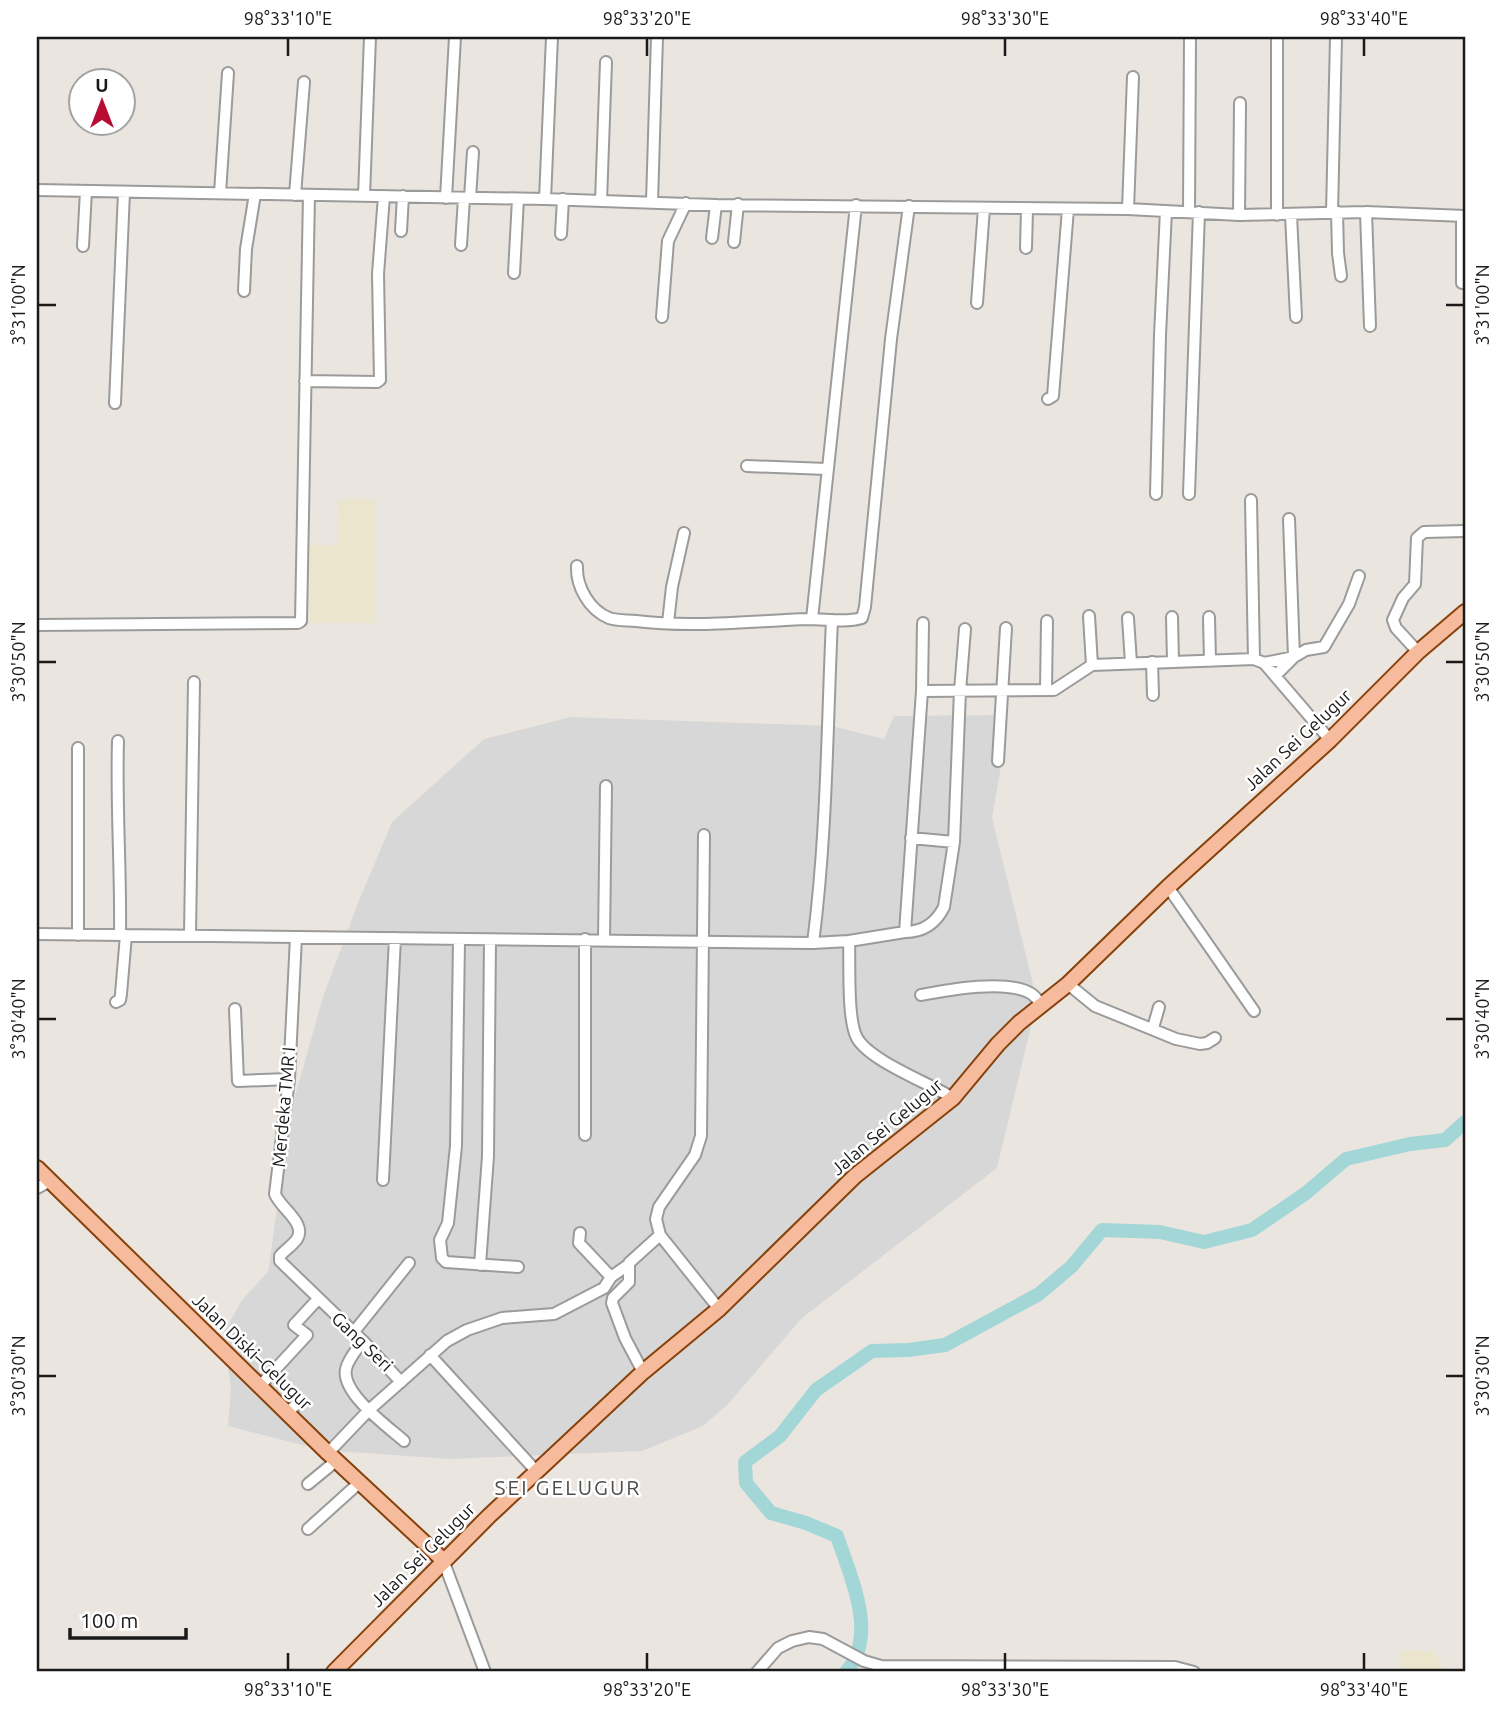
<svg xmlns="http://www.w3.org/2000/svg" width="1502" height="1709" viewBox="0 0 1502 1709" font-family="Ubuntu,sans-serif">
<rect width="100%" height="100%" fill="#ebe5e0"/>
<path fill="#d8d7d8" d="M1004,715L1003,755L992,818L1033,984V1018L997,1168L802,1318L729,1403L703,1426L642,1451L450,1459L322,1450L228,1426L231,1389L223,1334L242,1300L268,1272L291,1110L323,997L358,903L392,822L484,739L571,717L832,726L884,739L894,716Z"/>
<path fill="#eae5cc" d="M338,499L375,500V623H310V545H337Z
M1400,1651H1433L1446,1672H1401Z"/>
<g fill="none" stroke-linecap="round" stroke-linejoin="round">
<path stroke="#a3d6d7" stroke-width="14" d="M846,1672C879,1635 850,1576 837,1536L806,1523L771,1513L746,1483L745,1462L780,1436L816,1390L872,1351L908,1350L945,1345L1039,1294L1071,1267L1102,1230L1160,1232L1204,1242L1252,1230L1306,1193L1346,1159L1410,1144L1445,1140L1465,1122"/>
<g stroke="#9b9b9b" stroke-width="14">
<path id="minor" d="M1277,37V215
M37,190L545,199L716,205L1128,209L1239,215L1366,212L1465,216
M220,193L228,73
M295,195L304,82
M364,196L370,37
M446,198L455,37
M470,198L473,152
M545,199L552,37
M601,201L606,62
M652,202L657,37
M1128,209L1133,77
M1189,211L1190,37
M1337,212L1338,253L1341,276
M1366,212L1370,326
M1332,213L1336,37
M1239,215L1240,103
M1291,215L1296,317
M1462,216V283
M401,231L403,196
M561,234L563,199
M712,238L716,205
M734,242L738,204
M461,245L464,198
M83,246L86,191
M1026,248L1027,209
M514,273L518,199
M244,291L246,249L255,194
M977,303L984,208
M662,317L668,241L686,203
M305,381L377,382L380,380L378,274L384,196
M1048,399L1053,396L1068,209
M115,403L124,192
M747,466L827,469
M1156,494L1160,335L1166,211
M1189,494L1199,212
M1251,500L1254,659
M577,566C576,586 589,610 609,618C617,621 627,620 636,621C692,628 752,621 808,619C826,619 845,623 862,618L865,607L891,339L909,206
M1089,616L1092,665
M1172,617L1173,661
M1209,617L1210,661
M1128,618L1131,663
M812,619L856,205
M668,623L672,587L684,533
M37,625L298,623L301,621L309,195
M1418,652L1396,628L1393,620L1403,598L1415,584L1417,538L1424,532L1465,531
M1152,662L1153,695
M1264,663L1294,657L1306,650L1324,647L1349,604L1359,576
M1275,676L1294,657L1289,519
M1046,690L1047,621
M922,691L1054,690L1092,665L1254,659L1264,663L1330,740
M118,741C116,806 121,870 120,935
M998,761L1006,628
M704,835L701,1136L695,1155L659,1207L656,1219L660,1235L719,1309
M911,838L954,842L960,691L965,629
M1168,887L1254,1011
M905,932C923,932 936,923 944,907L954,842
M37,934L813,943L849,941L905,932L922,691L923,623
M190,934L194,682
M78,935V748
M296,937L289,1079L275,1194C280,1208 307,1223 297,1239C292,1246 285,1250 280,1256V1261L363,1341L401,1382
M604,939L606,786
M459,940L456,1146L448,1223L440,1240L442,1258L446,1262L518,1267
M849,941C850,964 847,1020 857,1038C870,1061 929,1083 953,1098
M813,943C827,836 827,727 832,620
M1068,984L1095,1006L1176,1039L1200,1044L1207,1043L1215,1038
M921,995C948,990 1005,979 1030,993C1034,995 1038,1000 1041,1004
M116,1002L120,1000L121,994L126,935
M235,1009L238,1081L289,1079
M1153,1028L1159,1007
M585,1135V939
M383,1180L395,938
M37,1188L50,1181
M580,1233L579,1243L611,1277
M480,1265L488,1156L490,940
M353,1333L409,1263
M363,1341C357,1349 348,1359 346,1369C341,1393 387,1426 404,1441
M430,1355L537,1472
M643,1372L625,1338L612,1303L613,1298L629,1282V1263L660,1235
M260,1386L307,1335L294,1325L318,1299
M287,1413L299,1402
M328,1453L369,1410L447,1341L467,1330L502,1318L554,1314L604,1288L611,1277L628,1265
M308,1484L336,1461
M308,1529L359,1483
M443,1560L485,1672
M757,1672L778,1648L792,1641L809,1637L823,1639L864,1661L881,1666L1175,1667L1194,1672"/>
</g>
<g stroke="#87420a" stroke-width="18">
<path id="major" d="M37,1168L328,1453L443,1560
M334,1672L489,1516L643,1372L719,1309L855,1176L953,1098L998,1044L1019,1023L1068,984L1168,887L1330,740L1418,652L1465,612"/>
</g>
<use href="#minor" stroke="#fff" stroke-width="10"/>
<use href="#major" stroke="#f5bb9c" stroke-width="14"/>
</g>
<path fill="none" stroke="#1a1a1a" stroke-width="2.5" d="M288,38V56M647,38V56M1005,38V56M1364,38V56M38,305H56M1446,305H1464M38,662H56M1446,662H1464M38,1019H56M1446,1019H1464M38,1376H56M1446,1376H1464M288,1653V1670M647,1653V1670M1005,1653V1670M1364,1653V1670"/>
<g text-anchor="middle" stroke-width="5" stroke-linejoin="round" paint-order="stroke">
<g font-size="18" fill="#1a1a1a" stroke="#fff">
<text transform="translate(1298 740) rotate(-43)" y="6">Jalan Sei Gelugur</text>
<text transform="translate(284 1107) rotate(-85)" y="6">Merdeka TMR I</text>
<text transform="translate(887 1127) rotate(-40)" y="6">Jalan Sei Gelugur</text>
<text transform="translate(362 1342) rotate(44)" y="6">Gang Seri</text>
<text transform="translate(252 1352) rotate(44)" y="6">Jalan Diski–Gelugur</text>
<text transform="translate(423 1555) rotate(-45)" y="6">Jalan Sei Gelugur</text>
</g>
<g font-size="21" letter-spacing="2" fill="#4d4d4d" stroke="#fff">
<text x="568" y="1495">SEI GELUGUR</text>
</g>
</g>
<rect width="1502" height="1709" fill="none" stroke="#ffffff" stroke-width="77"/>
<g transform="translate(102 102)"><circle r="33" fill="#ffffff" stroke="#a3a3a3" stroke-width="2"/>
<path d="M0-5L12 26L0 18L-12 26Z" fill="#b80d32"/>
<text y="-10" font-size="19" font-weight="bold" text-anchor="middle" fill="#1a1a1a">U</text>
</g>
<path d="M70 1628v10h116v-10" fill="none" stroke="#1a1a1a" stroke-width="3.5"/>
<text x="80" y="1628" font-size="21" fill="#1a1a1a" stroke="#ffffff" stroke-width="5" paint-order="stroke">100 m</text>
<rect x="38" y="38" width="1426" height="1632" fill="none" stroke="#1a1a1a" stroke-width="2.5"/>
<g font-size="18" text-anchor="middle" fill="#1a1a1a">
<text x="288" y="25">98°33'10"E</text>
<text x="647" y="25">98°33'20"E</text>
<text x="1005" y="25">98°33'30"E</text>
<text x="1364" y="25">98°33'40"E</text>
<text transform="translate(19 305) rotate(-90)" y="6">3°31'00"N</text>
<text transform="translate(1483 305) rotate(-90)" y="6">3°31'00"N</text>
<text transform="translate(19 662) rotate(-90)" y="6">3°30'50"N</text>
<text transform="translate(1483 662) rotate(-90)" y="6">3°30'50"N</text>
<text transform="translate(19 1019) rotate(-90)" y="6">3°30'40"N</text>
<text transform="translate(1483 1019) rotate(-90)" y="6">3°30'40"N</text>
<text transform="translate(19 1376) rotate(-90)" y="6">3°30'30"N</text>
<text transform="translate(1483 1376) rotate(-90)" y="6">3°30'30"N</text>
<text x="288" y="1696">98°33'10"E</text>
<text x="647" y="1696">98°33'20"E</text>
<text x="1005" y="1696">98°33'30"E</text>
<text x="1364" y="1696">98°33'40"E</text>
</g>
</svg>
